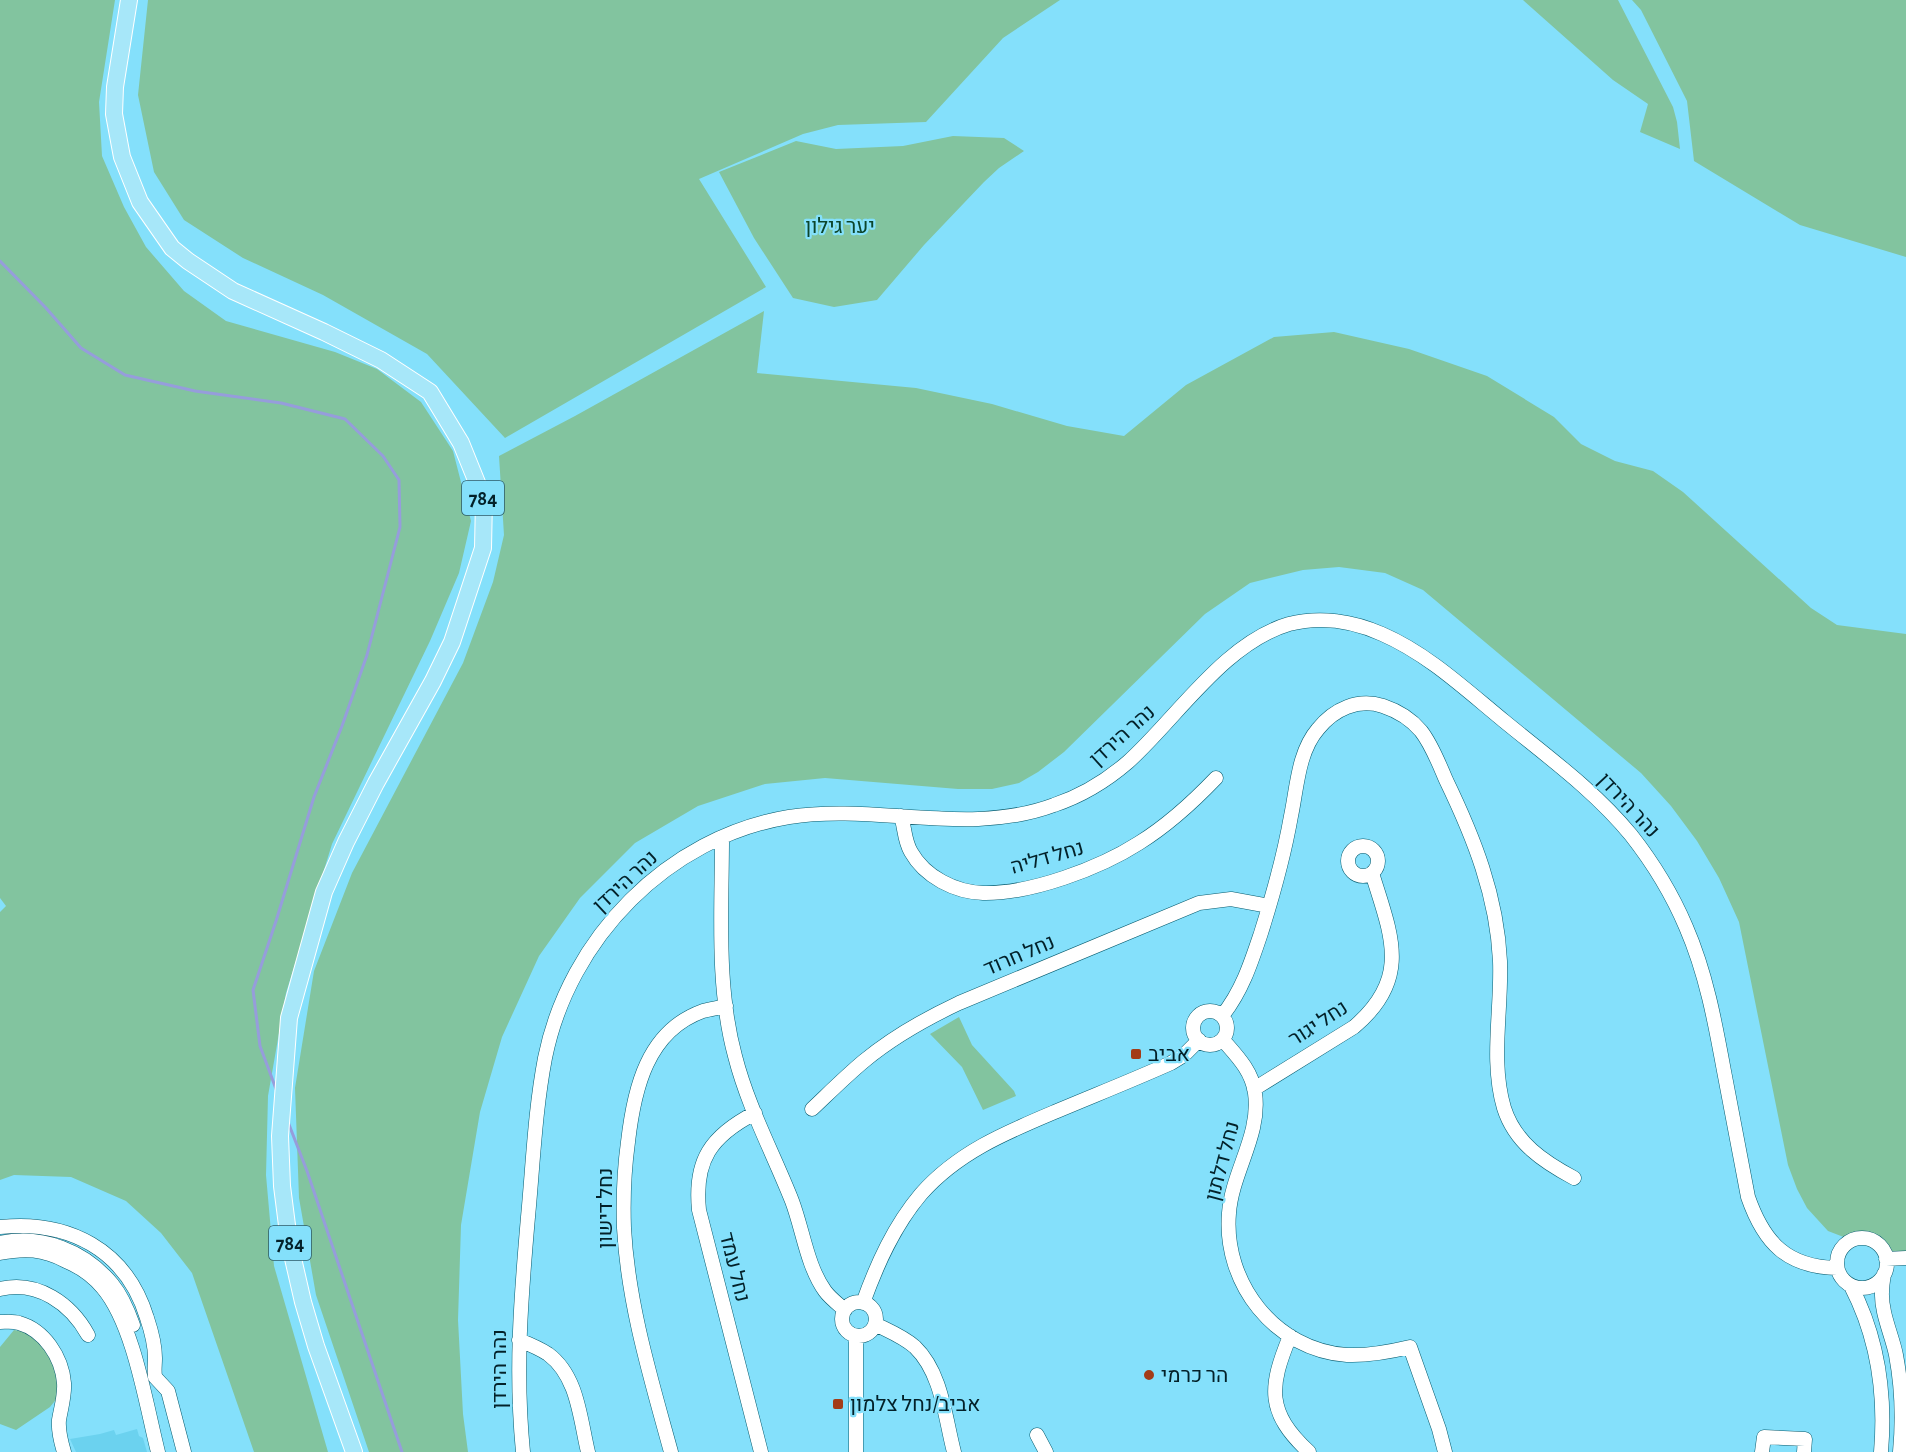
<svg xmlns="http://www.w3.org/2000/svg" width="1906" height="1452" viewBox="0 0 1906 1452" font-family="'Alegreya Sans',Heebo,sans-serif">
<rect width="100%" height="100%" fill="#84e0fb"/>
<path fill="#6bd2ef" d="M137,1429L139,1436L143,1438L147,1452H76L70,1439L100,1434L114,1430L116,1435Z"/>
<path fill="#82c49f" d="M0,0H115L99,102L102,156L124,207L146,247L184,291L226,321L335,352L377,369L421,402L453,451L471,521L459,573L430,641L332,844L286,993L268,1096L266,1175L274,1266L328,1452H254L192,1273L161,1233L126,1201L71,1177L14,1175L0,1180V912L6,906L0,898Z
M148,0H1060L1003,38L926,122L838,125L803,134L699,179L766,287L505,438L427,354L323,295L243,258L184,220L154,172L138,95Z
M1523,0H1618L1673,107L1677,122L1680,149L1640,132L1648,104L1613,80Z
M1632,0H1906V257L1800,225L1694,161L1687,101L1641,10Z
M953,136L1004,138L1024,151L999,168L984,182L924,245L877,300L834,307L793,298L754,238L719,172L796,141L836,149L903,146Z
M764,311L757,373L916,388L992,404L1067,426L1124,436L1186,385L1274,337L1334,332L1409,349L1487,376L1554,417L1581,444L1615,461L1653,471L1683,492L1811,608L1837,625L1906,634V1261L1828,1231L1807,1208L1797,1189L1788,1165L1739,922L1719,878L1697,841L1671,806L1641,773L1423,590L1385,573L1339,567L1303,570L1250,583L1205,614L1064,752L1038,772L1019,783L992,789H958L825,778L765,784L698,806L635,843L580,898L539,956L502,1037L480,1112L461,1225L458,1320L463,1414L468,1452H369L316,1295L299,1198L295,1088L314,971L352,873L463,663L493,582L504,535L499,456L575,416Z
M959,1017L972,1045L1014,1091L1016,1096L983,1110L962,1067L930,1034Z
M14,1330L29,1332L46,1347L57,1364L58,1397L50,1407L16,1430L0,1424V1347Z"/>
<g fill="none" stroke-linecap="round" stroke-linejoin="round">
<path stroke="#969ddb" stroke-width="3" d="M0,261L46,308L81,348L125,375L195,391L281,403L345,419L383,456L399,480L400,527L367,655L342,726L314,797L276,921L253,990L260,1046L276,1089
M288,1122L307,1171L402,1452"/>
<g stroke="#075b6e" stroke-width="15">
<path id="minor" d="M901,816C905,828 904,840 911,852C925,877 955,892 983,893C1031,894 1100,868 1139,843C1168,825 1193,802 1216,778
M722,838C722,910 716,986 735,1056C748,1107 773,1153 792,1201C803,1230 807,1266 825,1291C830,1298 838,1304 845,1310
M1348 861a15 15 0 1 1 30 0a15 15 0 1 1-30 0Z
M1193 1028a17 17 0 1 1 34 0a17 17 0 1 1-34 0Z
M1222,1016C1242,991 1251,963 1261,933C1273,895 1284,856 1291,816C1297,788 1298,752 1318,729C1334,709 1358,698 1383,706C1398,711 1411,719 1421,731C1432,745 1439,764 1446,780C1474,838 1497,896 1500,961C1502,1009 1490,1061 1504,1108C1515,1143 1544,1162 1574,1178
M1223,1040C1237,1056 1252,1071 1255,1093C1261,1135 1232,1172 1229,1213C1223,1283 1275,1350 1347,1355C1369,1356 1389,1352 1410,1347L1439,1429L1445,1452
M1254,1089L1354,1027C1412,978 1391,935 1372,873
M812,1109C829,1093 846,1076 864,1061C893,1037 925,1019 959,1003L1199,903L1231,899L1269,906
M755,1113C711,1136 694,1160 699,1210L761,1452
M0,1227C68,1220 126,1249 147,1318C151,1330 155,1345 155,1358C155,1365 154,1370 155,1377L168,1391L184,1452
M1837 1263a25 25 0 1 1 50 0a25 25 0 1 1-50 0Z
M0,1243C42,1234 85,1251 112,1284C122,1296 128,1311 133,1325
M0,1253C25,1248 43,1249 66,1261C80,1267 94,1277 103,1288C134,1325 146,1405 158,1452
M1886,1259L1906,1258
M1884,1274C1883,1280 1882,1286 1882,1292C1881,1313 1892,1335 1896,1355C1902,1387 1903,1420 1900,1452
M1851,1286C1878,1338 1886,1393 1881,1452
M0,1289C38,1280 71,1304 88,1335
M842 1319a17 17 0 1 1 34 0a17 17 0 1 1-34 0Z
M863,1303C877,1264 894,1226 921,1194C958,1152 1007,1132 1057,1111C1095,1095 1133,1080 1171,1063L1184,1055L1199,1040
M0,1322C6,1322 13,1321 19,1323C44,1330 62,1357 64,1383C65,1395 61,1408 59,1420C58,1431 61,1442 64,1452
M875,1324C889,1331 904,1337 915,1347C942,1373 945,1418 954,1452
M1290,1336C1269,1387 1266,1412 1309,1452
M519,1340C529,1344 539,1348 548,1354C578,1376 580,1419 588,1452
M1037,1435L1046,1452
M523,1452C515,1371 521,1297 528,1217C533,1164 535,1110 545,1058C569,938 668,837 789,817C877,803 968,837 1054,805C1081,796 1106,781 1128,762C1176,719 1224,643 1289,624C1320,616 1353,621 1382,634C1428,654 1466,690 1504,721C1548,757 1595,791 1631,835C1653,863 1672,894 1686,927C1706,973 1715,1022 1724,1071C1732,1113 1740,1155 1748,1197C1764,1243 1787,1267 1837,1268
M671,1452C651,1379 628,1304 624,1228C623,1199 624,1171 628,1142C634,1089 647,1031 703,1011C710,1009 718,1008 726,1006
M856,1452V1336
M1762,1452L1764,1437L1805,1439L1804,1452"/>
</g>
<g stroke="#fff" stroke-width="18">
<path id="major" d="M129,0L115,87L114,114L119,141L122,157L140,202L172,248L188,261L233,291L324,332L381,360L430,392L461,443L484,500L483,548L452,642L433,681L376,783L346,842L324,892L289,1018L280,1136L282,1186L289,1241L303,1302L316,1346L354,1452"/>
</g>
<use href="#minor" stroke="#fff" stroke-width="14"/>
<use href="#major" stroke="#a7e7f9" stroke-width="16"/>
</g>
<g fill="#a33c17" stroke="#84e0fb" stroke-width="2">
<rect x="1130" y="1048" width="12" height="12" rx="3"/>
<circle cx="1149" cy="1375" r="6"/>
<rect x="832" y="1398" width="12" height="12" rx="3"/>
</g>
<g text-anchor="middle" stroke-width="4.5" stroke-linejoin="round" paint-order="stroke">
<g fill="#84e0fb" stroke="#2a5a68" stroke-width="1.5">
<rect x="462" y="481" width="42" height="34" rx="4.5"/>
<rect x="269" y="1226" width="42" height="34" rx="4.5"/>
</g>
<g font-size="20" font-weight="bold" fill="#032129">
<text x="483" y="505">784</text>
<text x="290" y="1250">784</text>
</g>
<g font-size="21" fill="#0c452b" stroke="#84e0fb">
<text x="840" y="233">יער גילון</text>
</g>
<g font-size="21" fill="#032129" stroke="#84e0fb">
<text transform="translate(1122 735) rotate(-42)" y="7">נהר הירדן</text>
<text transform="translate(1629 805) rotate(47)" y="7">נהר הירדן</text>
<text transform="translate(1047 857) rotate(-16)" y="7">נחל דליה</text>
<text transform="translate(625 881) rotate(-43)" y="7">נהר הירדן</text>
<text transform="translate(1019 955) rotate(-23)" y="7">נחל חרוד</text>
<text transform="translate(1318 1023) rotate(-33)" y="7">נחל יגור</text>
<text transform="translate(1222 1161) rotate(-75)" y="7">נחל דלתון</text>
<text transform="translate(605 1208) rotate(-90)" y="7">נחל דישון</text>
<text transform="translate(735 1267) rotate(76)" y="7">נחל עמד</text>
<text transform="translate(499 1369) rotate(-90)" y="7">נהר הירדן</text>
</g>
<g font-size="21" fill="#032129" stroke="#84e0fb" text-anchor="start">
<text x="1148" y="1061">אביב</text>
<text x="1161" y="1382">הר כרמי</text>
<text x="850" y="1411">אביב/נחל צלמון</text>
</g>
</g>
</svg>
